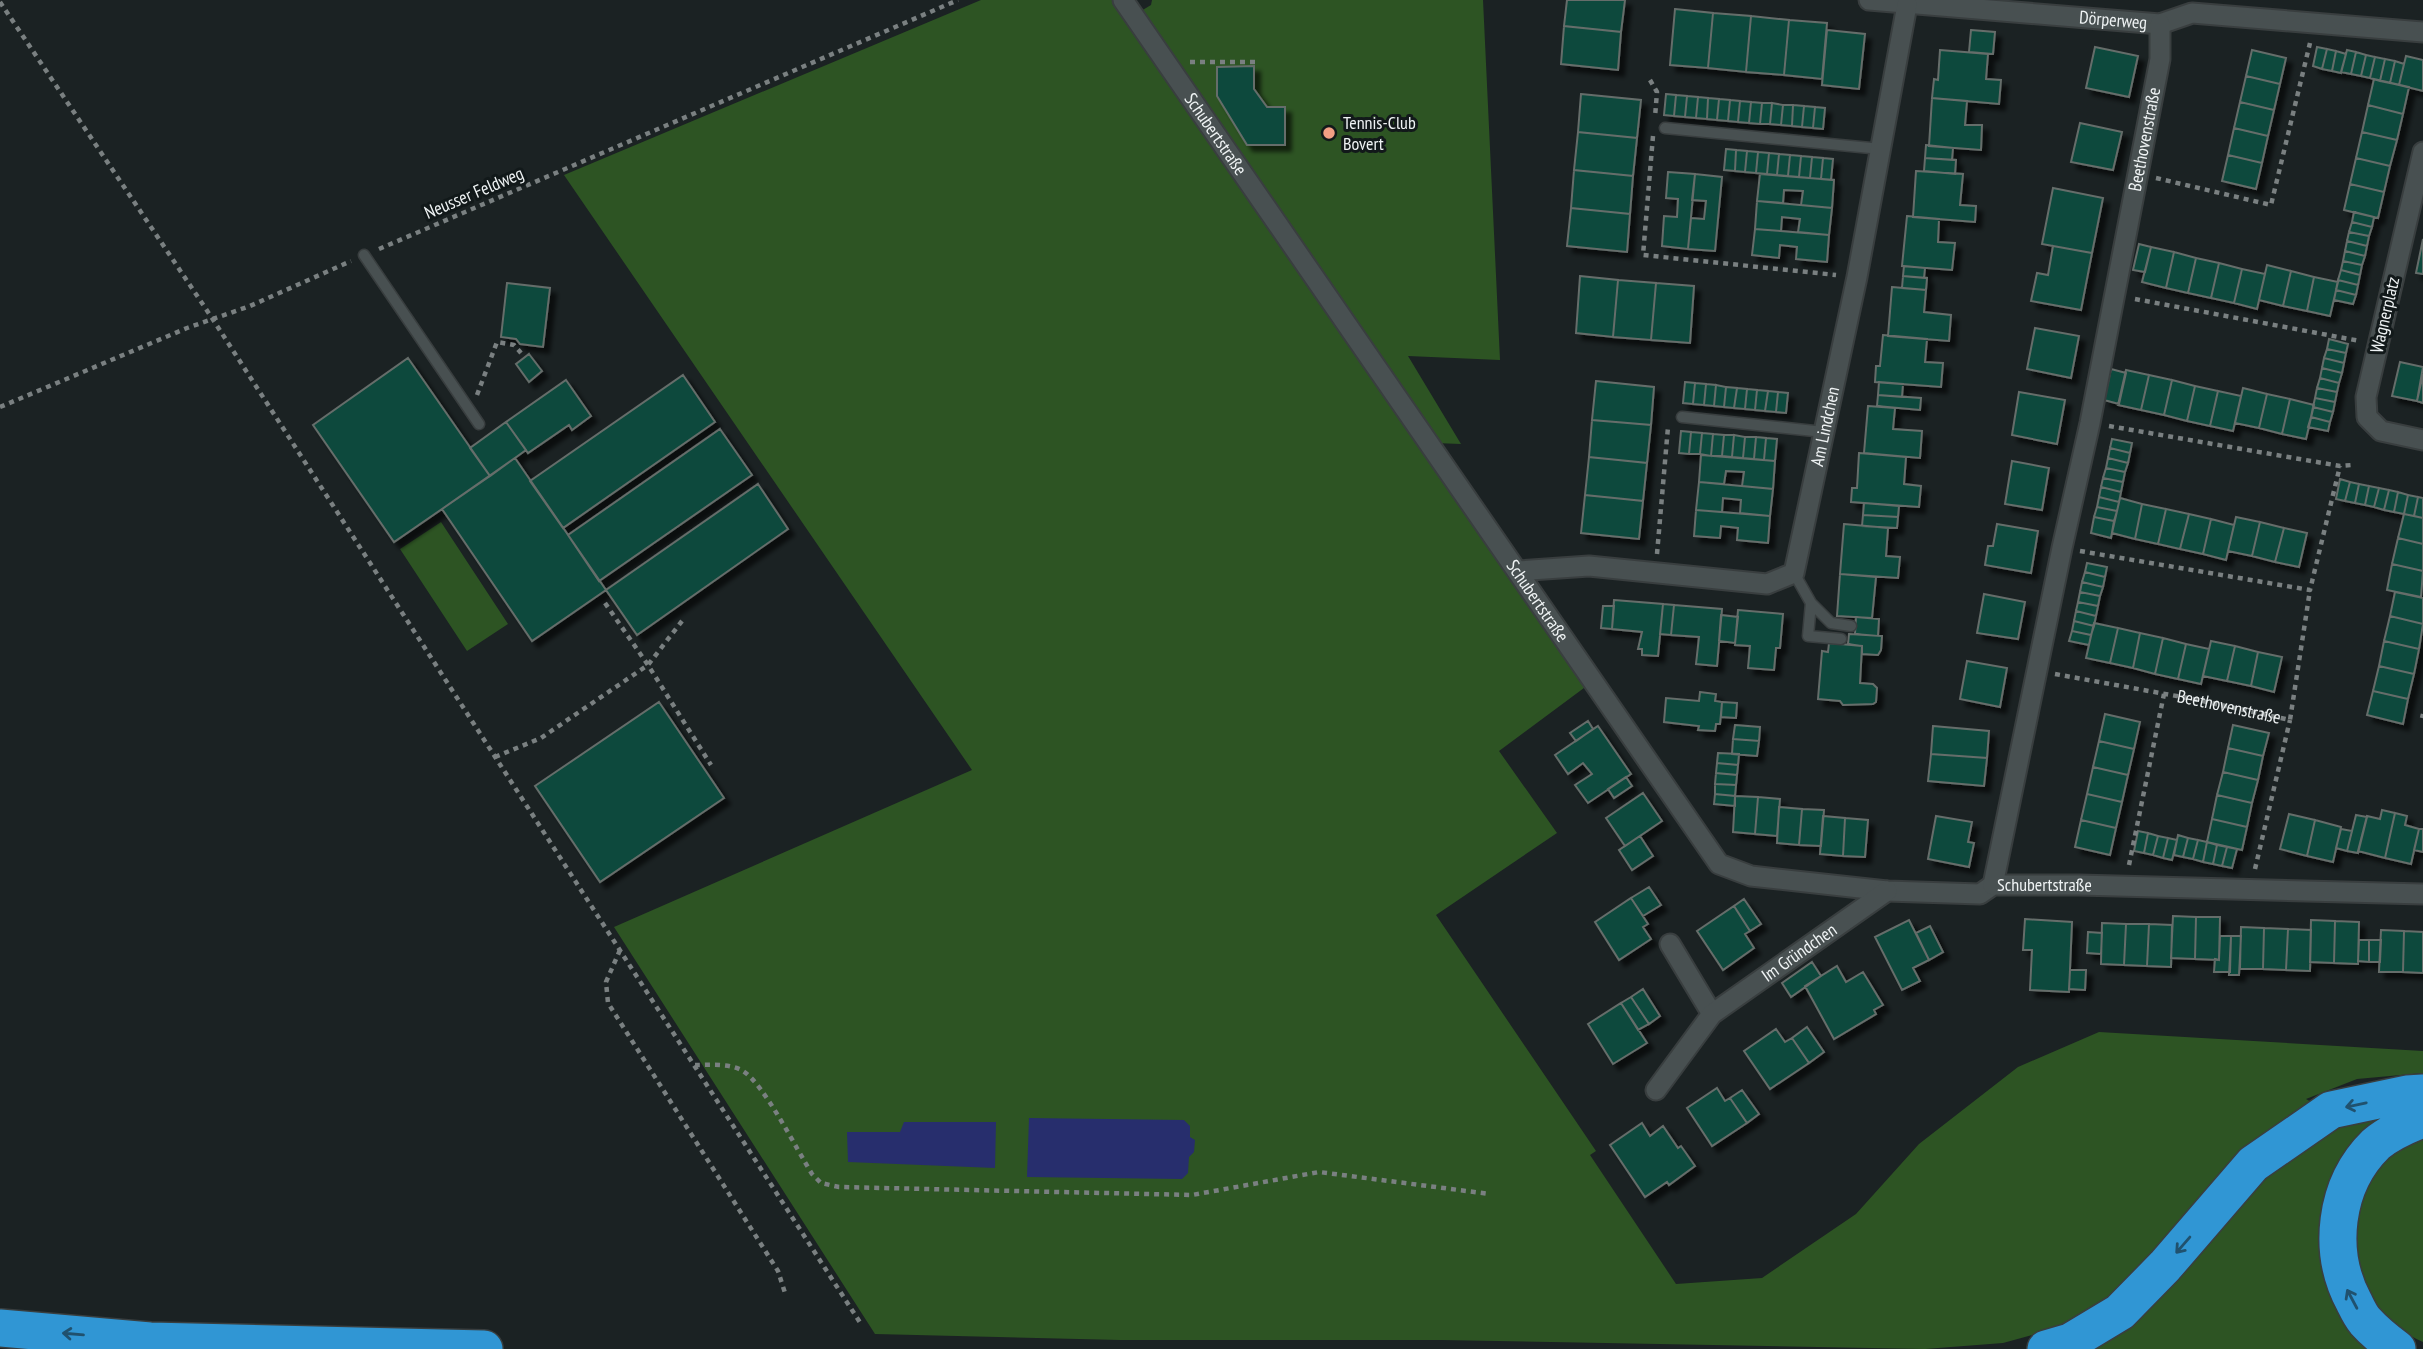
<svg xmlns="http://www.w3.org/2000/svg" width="2423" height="1349" viewBox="0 0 2423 1349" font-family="'PT Sans Narrow',sans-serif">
<defs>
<filter id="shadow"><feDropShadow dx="6" dy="6" stdDeviation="2" flood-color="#0009"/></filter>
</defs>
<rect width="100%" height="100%" fill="#1b2223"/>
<path fill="#2d5423" d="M981,0H1117L1588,685L1499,751L1557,833L1436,915L1596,1151L1590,1155L1676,1284L1762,1278L1856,1214L1919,1144L2018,1067L2099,1032L2423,1051V1073L2357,1079L2306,1099L2313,1103L2292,1113L2260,1138L2142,1267L2108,1301L2069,1325L2003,1343L1925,1349L1441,1340H1120L875,1334L614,927L972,770L564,175Z
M1152,0H1483L1500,360L1408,356L1461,444L1435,443L1141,11L1151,5Z
M441,522L508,624L467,651L400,549Z
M2404,1101L2330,1212L2383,1349H2069L2302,1136Z
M2423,1135V1342C2344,1307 2334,1215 2391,1154C2399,1146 2413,1141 2423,1135Z"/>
<path fill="#272e6d" d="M1029,1118L1184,1120L1190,1126V1137L1195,1140L1194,1152L1189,1157L1188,1173L1182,1179L1027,1177Z
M904,1122H996L995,1168L848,1162L847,1132H900Z"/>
<path fill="#0b4a3c" stroke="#656d6a" stroke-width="2" filter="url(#shadow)" d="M1567,0H1625L1621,32L1564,26Z
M1675,9L1713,13L1708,68L1670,65Z
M1713,13L1751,16L1746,72L1708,68Z
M1751,16L1789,20L1784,75L1746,72Z
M1789,20L1827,23L1822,79L1784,75Z
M1564,26L1621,32L1618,70L1561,64Z
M1827,30L1865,34L1859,89L1822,85Z
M1971,30L1995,32L1993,54L1969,52Z
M2095,47L2138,56L2129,97L2086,88Z
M2317,47L2327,49L2322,69L2313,66Z
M2327,49L2336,51L2332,71L2322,69Z
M1940,50L1988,54L1986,79L2001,80L1999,104L1932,98L1934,79L1938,80Z
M2252,50L2286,58L2280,84L2246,76Z
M2347,50L2356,52L2351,74L2341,72Z
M2336,51L2346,54L2341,73L2332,71Z
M2356,52L2366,55L2361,76L2351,74Z
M2366,55L2375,57L2370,78L2361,76Z
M2406,56L2423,60V91L2399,85Z
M2375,57L2385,59L2380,81L2370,78Z
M2385,59L2395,61L2390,83L2380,81Z
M2395,61L2404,64L2399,85L2390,83Z
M1254,66V89L1267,107H1285V145H1247L1217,96V67Z
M2246,76L2280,84L2274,110L2240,102Z
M2374,79L2409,87L2403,114L2368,105Z
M1581,94L1641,100L1637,138L1578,132Z
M1666,94L1676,95L1674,116L1664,115Z
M1676,95L1687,96L1685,117L1674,116Z
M1687,96L1698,97L1696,118L1685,117Z
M1698,97L1708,98L1707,119L1696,118Z
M1708,98L1719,99L1717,120L1707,119Z
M1932,98L1967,101L1965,125H1982L1981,150L1929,146Z
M1719,99L1730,100L1728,121L1717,120Z
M1730,100L1740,101L1738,122L1728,121Z
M1740,101L1751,102L1749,123L1738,122Z
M1751,102L1762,103L1760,124L1749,123Z
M2240,102L2274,110L2268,136L2234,128Z
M1762,103H1772L1770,124H1760Z
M1772,103L1783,105L1781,125L1770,124Z
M1783,105H1793L1792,126L1781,125Z
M1793,105L1804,106L1802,127L1792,126Z
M2368,105L2403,114L2397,140L2362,132Z
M1804,106L1815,107L1813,128L1802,127Z
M1815,107L1825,108L1823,129L1813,128Z
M2080,123L2122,132L2113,170L2071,162Z
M2234,128L2268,136L2262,163L2228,155Z
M1578,132L1637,138L1633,176L1574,170Z
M2362,132L2397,140L2390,166L2356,158Z
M1926,145L1953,148L1952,160L1925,158Z
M1726,149L1736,150L1735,171L1724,170Z
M1736,150L1747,151L1745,172L1735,171Z
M1747,151L1758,152L1756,173L1745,172Z
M1758,152L1769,153L1767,174L1756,173Z
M1769,153L1779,154L1777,175L1767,174Z
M1779,154L1790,155L1788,176L1777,175Z
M1790,155L1801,156L1799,177L1788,176Z
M2228,155L2262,163L2256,189L2222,181Z
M1801,156L1812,157L1810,178L1799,177Z
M1812,157L1823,158L1821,179L1810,178Z
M1823,158L1833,159L1831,180L1821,179Z
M1925,158L1956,160L1955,174L1924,171Z
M2356,158L2390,166L2384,192L2350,184Z
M1574,170L1633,176L1630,214L1571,208Z
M1916,171L1963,174L1960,205L1976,206L1975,222L1913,217Z
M1668,172L1695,174L1688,249L1662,246L1664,216L1677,217L1678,199L1666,198Z
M1695,174L1722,177L1715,251L1688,249L1691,218L1704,219L1706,201L1692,200Z
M1760,174L1834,180L1832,208L1801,205L1803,191L1784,190L1783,203L1757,201Z
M2350,184L2384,192L2378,218L2344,210Z
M2053,188L2103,198L2092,253L2042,244Z
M1757,201L1832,208L1829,235L1798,232L1800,219L1782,217L1781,231L1755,229Z
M1571,208L1630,214L1627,252L1567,246Z
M2354,212L2374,217L2372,227L2352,222Z
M1907,216L1939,219L1938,242L1955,243L1952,270L1902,266Z
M2352,222L2372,227L2369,236L2349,232Z
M1755,229L1829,235L1827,262L1796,259L1797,247L1780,245L1779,258L1752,255Z
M2349,232L2369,236L2367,246L2347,241Z
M2423,239V274L2416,273Z
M2347,241L2367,246L2365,256L2345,251Z
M2139,244L2151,247L2145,272L2133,270Z
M2053,246L2092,253L2081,310L2031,301L2037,273L2048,275Z
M2151,247L2174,252L2166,288L2142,282Z
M2345,251L2365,256L2362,265L2343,261Z
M2174,252L2196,258L2188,293L2166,288Z
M2196,258L2219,263L2211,298L2188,293Z
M2343,261L2362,265L2360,275L2341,270Z
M2219,263L2242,269L2234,303L2211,298Z
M2267,265L2291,271L2283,306L2259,300Z
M1904,266L1925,268L1924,278L1903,276Z
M2242,269L2265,274L2257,309L2234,303Z
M2341,270L2360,275L2358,285L2338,280Z
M2291,271L2314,277L2307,311L2283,306Z
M1580,276L1618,280L1613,337L1576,333Z
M1903,276L1927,278L1926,290L1902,288Z
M2314,277L2338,282L2330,316L2307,311Z
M1618,280L1656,283L1651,340L1613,337Z
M2338,280L2358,285L2356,295L2336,290Z
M507,283L550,288L543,347L520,344L516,339L501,337Z
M1656,283L1694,286L1690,343L1651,340Z
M1892,287L1926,290L1924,312L1951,315L1949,341L1888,336Z
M2336,290L2356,295L2353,304L2334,300Z
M2035,328L2079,336L2071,378L2027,369Z
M1883,335L1927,339L1925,362L1943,363L1941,387L1875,382L1876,366H1880Z
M2329,339L2348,344L2346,353L2327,349Z
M2327,349L2346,353L2344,363L2324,358Z
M529,354L542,371L529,382L516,364Z
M408,358L490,476L394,542L313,425Z
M2324,358L2344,363L2342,373L2322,368Z
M2400,362L2423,367L2417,401L2392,396Z
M2322,368L2342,373L2339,383L2320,378Z
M2111,369L2126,373L2119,404L2104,400Z
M2126,370L2149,375L2141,410L2118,405Z
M2423,374V403L2417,401Z
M683,375L715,422L563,528L530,481Z
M2149,375L2172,380L2164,415L2141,410Z
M2320,378L2339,383L2337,392L2317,388Z
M566,380L591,416L572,430L569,425L528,453L506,422Z
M2172,380L2195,386L2187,421L2164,415Z
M1596,381L1654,387L1651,425L1592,420Z
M1685,382L1695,383L1693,404L1683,403Z
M1879,382L1903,384L1902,397L1878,395Z
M1695,383L1706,384L1704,405L1693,404Z
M1706,384L1716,385L1714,406L1704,405Z
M1716,385L1726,387L1724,407L1714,406Z
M2195,386L2218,391L2210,426L2187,421Z
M1726,387L1737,388L1734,408L1724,407Z
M1737,388L1747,389L1745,409L1734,408Z
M2243,388L2267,394L2259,428L2235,423Z
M2317,388L2337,392L2335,402L2315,398Z
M1747,389L1757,390L1755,410L1745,409Z
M1757,390L1768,391L1765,411L1755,410Z
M1768,391L1778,392L1776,412L1765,411Z
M2218,391L2241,396L2233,431L2210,426Z
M1778,392L1788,393L1786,413L1776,412Z
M2019,392L2065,400L2057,444L2012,435Z
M2267,394L2290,399L2282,434L2259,428Z
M1878,395L1921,398L1920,410L1877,406Z
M2315,398L2335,402L2333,412L2313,407Z
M2290,399L2314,405L2306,439L2282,434Z
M1868,406L1895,408L1893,429L1922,431L1920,458L1864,453Z
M2313,407L2333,412L2330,422L2311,417Z
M2311,417L2330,422L2328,431L2308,427Z
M1592,420L1651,425L1647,463L1589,457Z
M506,422L526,450L490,476L470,448Z
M720,429L752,475L599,581L568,535Z
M1681,431L1691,432L1689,454L1679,453Z
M1691,432L1702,433L1700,454H1689Z
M1702,433L1713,434L1711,456L1700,454Z
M1713,434L1724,435L1722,456H1711Z
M1724,435H1734L1732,457L1722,456Z
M1734,435L1745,437L1743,458L1732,457Z
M1745,437H1756L1754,459L1743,458Z
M1756,437L1766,438L1764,460L1754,459Z
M1766,438L1777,439L1775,461L1764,460Z
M2112,439L2132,443L2130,453L2110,448Z
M2110,448L2130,453L2128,463L2108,458Z
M1859,453L1906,457L1904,484L1921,486L1919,507L1851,502L1852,488H1857Z
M1701,455L1775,461L1773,489L1742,486L1744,472L1726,471L1724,484L1699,482Z
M1589,457L1647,463L1643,501L1585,495Z
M515,458L606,590L532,641L442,509Z
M2108,458L2128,463L2125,472L2106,468Z
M2012,461L2049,468L2042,510L2005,504Z
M2106,468L2125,472L2123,482L2103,478Z
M2103,478L2123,482L2121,492L2101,487Z
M2340,479L2350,482L2345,501L2336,499Z
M1699,482L1773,489L1770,516L1740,513L1741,500L1723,498L1722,512L1696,510Z
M2350,482L2359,484L2355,503L2345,501Z
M758,484L788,529L637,635L606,590Z
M2359,484L2369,486L2365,505L2355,503Z
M2369,486L2379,488L2374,507L2365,505Z
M2101,487L2121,492L2119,502L2099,497Z
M2379,488L2389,490L2384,510L2374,507Z
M2389,490L2398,492L2394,512L2384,510Z
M2398,492L2408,495L2404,514L2394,512Z
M1585,495L1643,501L1639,539L1581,533Z
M2408,495L2418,497L2414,516L2404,514Z
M2099,497L2119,502L2117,511L2097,507Z
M2418,497L2423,498V518L2414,516Z
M2120,498L2142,504L2135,539L2112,533Z
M1864,503L1899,506L1898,517L1863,515Z
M2142,504L2166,509L2158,544L2135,539Z
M2097,507L2117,511L2114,521L2094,517Z
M2166,509L2189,514L2180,549L2158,544Z
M1696,510L1770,516L1768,543L1737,540L1738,528L1721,526L1720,538L1694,536Z
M2189,514L2211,519L2203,554L2180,549Z
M2404,514L2423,518V544L2398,538Z
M1863,515L1898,517L1897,528L1862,526Z
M2094,517L2114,521L2111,538L2091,533Z
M2236,517L2260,522L2252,556L2228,551Z
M2211,519L2234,525L2226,560L2203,554Z
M2260,522L2284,528L2275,562L2252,556Z
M1844,524L1888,528L1886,556L1900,557L1898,578L1840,574Z
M1997,524L2038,531L2031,573L1985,565L1988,546H1993Z
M2284,528L2307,533L2299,567L2275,562Z
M2398,538L2423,544V571L2392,564Z
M2087,563L2107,567L2105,577L2085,572Z
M2392,564L2423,571L2421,597L2387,590Z
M2085,572L2105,577L2103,587L2082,582Z
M1840,574L1876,577L1872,618L1837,616Z
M2082,582L2103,587L2100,596L2080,592Z
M2080,592L2100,596L2098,606L2078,602Z
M2395,592L2423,598V624L2390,616Z
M1984,594L2025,602L2018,639L1977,633Z
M1614,600L1663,604L1658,656L1642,655V649H1638L1642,632L1612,629Z
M2078,602L2098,606L2096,616L2076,611Z
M1663,604L1674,605L1671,635L1660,634Z
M1674,605L1722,609L1717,666L1696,664L1699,637L1671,635Z
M1603,606H1614L1612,629L1601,628Z
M1738,610L1783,614L1780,648H1776L1774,670L1748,668L1750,646L1735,645Z
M2076,611L2096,616L2094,626L2074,621Z
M1721,615L1738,617L1735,643L1719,641Z
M2390,616L2423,624L2419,649L2384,641Z
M1856,617L1879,619L1878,636L1855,634Z
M2074,621L2094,626L2091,635L2072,631Z
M2094,623L2118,628L2110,663L2086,658Z
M2118,628L2140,633L2133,668L2110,663Z
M2072,631L2091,635L2089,645L2069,641Z
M2140,633L2163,638L2155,674L2133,668Z
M1849,634L1882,636L1881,650L1878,655L1862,654V646L1848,644Z
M2163,638L2186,644L2178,679L2155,674Z
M2211,641L2235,646L2227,681L2203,676Z
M2384,641L2419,649L2414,674L2379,666Z
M1829,643L1862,646L1860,683L1873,684L1877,688L1876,702L1873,704L1843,705L1840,701L1818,699L1822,651L1828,652Z
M2186,644L2209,649L2201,684L2178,679Z
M2235,646L2258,652L2251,686L2227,681Z
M2258,652L2282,657L2274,692L2251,686Z
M1967,661L2007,668L2000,707L1960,699Z
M2379,666L2414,674L2408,699L2373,691Z
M2373,691L2408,699L2403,724L2367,715Z
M1700,692L1716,694L1715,701L1722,702L1720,724H1716L1715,731L1698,730L1699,726L1664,722L1666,698L1699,701Z
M659,702L724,798L600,882L535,786Z
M1722,702L1737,703L1736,718L1721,717Z
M2105,714L2140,722L2134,749L2099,741Z
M1588,721L1593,729L1576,741L1570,733Z
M1735,725L1760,727L1759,741L1733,739Z
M2233,725L2269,733L2263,756L2228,748Z
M1598,726L1631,774L1588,803L1575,785L1592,774L1583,763L1568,774L1555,755Z
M1933,726L1989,731L1987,758L1931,754Z
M1733,739L1759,741L1757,756L1732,754Z
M2099,741L2134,749L2128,775L2093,767Z
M2228,748L2263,756L2258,780L2223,772Z
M1718,753L1739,754L1738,765L1717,763Z
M1931,754L1987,758L1984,786L1928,781Z
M1717,763L1738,765L1737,775L1716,773Z
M2093,767L2128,775L2122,802L2087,794Z
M2223,772L2258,780L2252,803L2217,795Z
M1716,773L1737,775L1736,785L1715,784Z
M1626,777L1632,786L1614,798L1608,789Z
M1715,784L1736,785L1735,796L1715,794Z
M1643,793L1662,821L1625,846L1606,818Z
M1715,794L1735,796V806L1714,804Z
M2087,794L2122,802L2116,828L2081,820Z
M2217,795L2252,803L2247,827L2212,819Z
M1735,796L1758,797L1755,834L1733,832Z
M1758,797L1780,799L1777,836L1755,834Z
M1779,807L1802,809L1799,845L1777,843Z
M1802,809L1824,810L1821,846L1799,845Z
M2382,810L2395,813L2385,858L2358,851L2367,816L2380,819Z
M2395,813L2407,816L2405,825L2419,829L2411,864L2385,858Z
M2289,814L2315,820L2307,856L2280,849Z
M2356,815L2367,817L2358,853L2347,851Z
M1823,816L1845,818L1843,856L1820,854Z
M1936,816L1972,822L1968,842L1974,843L1969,867L1928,859Z
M1845,818L1868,820L1865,857L1843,856Z
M2212,819L2247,827L2242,850L2207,842Z
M2081,820L2116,828L2110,855L2075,847Z
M2315,820L2341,827L2333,862L2307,856Z
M2341,829L2352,831L2347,851L2336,848Z
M2419,829H2423V852L2414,850Z
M2138,831L2148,833L2144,853L2134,851Z
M2148,833L2158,836L2153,855L2144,853Z
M2178,835L2188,838L2183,857L2174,855Z
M1640,836L1653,856L1632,870L1619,850Z
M2158,836L2168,838L2163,858L2153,855Z
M2168,838L2177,840L2172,860L2163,858Z
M2188,838L2198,840L2193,859L2183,857Z
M2198,840L2207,842L2203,862L2193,859Z
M2207,842L2217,845L2213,864L2203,862Z
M2217,845L2227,847L2222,866L2213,864Z
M2227,847L2237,849L2232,868L2222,866Z
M1649,887L1661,905L1643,916L1631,898Z
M1631,898L1648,924L1643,927L1651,939L1619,960L1595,922Z
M1744,899L1761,924L1750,931L1734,906Z
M1734,906L1750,931L1745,934L1754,948L1723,970L1697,931Z
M2173,916L2196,917L2195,959L2171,958Z
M2196,917H2220L2219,960L2195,959Z
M2025,919L2072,922L2069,992L2030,990L2032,950H2023Z
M1909,920L1929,960L1913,968L1920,981L1902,990L1875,937Z
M2311,920L2335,921L2334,963L2310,962Z
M2335,921L2359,922L2358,964L2334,963Z
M2102,923L2126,924L2124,965L2101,964Z
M2126,924H2149L2147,966L2124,965Z
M2149,924L2172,925L2171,967L2147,966Z
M1930,926L1943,952L1929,960L1916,933Z
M2241,927L2264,928L2263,969H2240Z
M2264,928L2288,929L2286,970L2263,969Z
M2288,929L2311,930L2310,971L2286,970Z
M2381,930L2404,931L2403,972H2379Z
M2404,931L2423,932V973L2403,972Z
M2088,932L2102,933L2101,954L2087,953Z
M2220,936H2231L2230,972H2214L2215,959L2219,960Z
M2231,936H2241L2239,975H2229Z
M2359,940H2369V962L2358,961Z
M2369,940H2381L2380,962H2369Z
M1812,962L1821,976L1791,997L1782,983Z
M1837,966L1846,982L1863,972L1883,1005L1874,1010L1876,1014L1834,1039L1805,986Z
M2070,970H2086L2085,990L2069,989Z
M1643,989L1660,1016L1649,1024L1631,997Z
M1631,997L1649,1024L1638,1030L1621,1003Z
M1621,1003L1647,1043L1613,1064L1588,1024Z
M1807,1027L1824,1052L1809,1063L1792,1038Z
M1776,1029L1785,1042L1792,1038L1809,1063L1770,1089L1744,1051Z
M1717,1088L1725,1101L1730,1098L1747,1123L1712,1146L1687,1108Z
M1742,1090L1759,1114L1747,1123L1730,1098Z
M1642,1123L1650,1136L1663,1126L1678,1148L1681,1146L1695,1166L1669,1185L1667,1182L1645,1197L1610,1145Z"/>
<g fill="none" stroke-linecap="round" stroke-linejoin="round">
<g stroke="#393e3f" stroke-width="13">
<path id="service" d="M1665,128L1881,149
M364,255L479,424
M1682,417L1824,432
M1794,573L1811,603L1808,636L1841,639
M1811,603L1831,623L1851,626"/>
</g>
<g stroke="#393e3f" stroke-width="23">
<g id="minor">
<path id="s2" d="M1123,0L1719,864L1751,876L1887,891L1980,894L1993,885H2079L2423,894"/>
<path id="s3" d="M1869,0L2160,24L2192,13L2423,32"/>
<path d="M2423,152L2366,397L2367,417L2381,431L2423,440"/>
<path id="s4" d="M1518,571L1589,566L1767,584L1794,573L1857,277L1907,5"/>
<path id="s5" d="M1993,885L2062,548L2090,423L2160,59V24"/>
<path d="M1670,944L1712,1014"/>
<path id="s6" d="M1656,1090L1712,1014L1887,891"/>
</g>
</g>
<g stroke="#393e3f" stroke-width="40">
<path id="motorway" d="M0,1328L150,1341L484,1349
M2046,1349L2070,1342L2120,1312L2165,1266L2253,1164L2331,1110L2407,1094L2423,1093
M2397,1349C2386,1341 2374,1331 2365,1321C2360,1315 2357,1308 2354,1302C2327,1252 2334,1185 2376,1144C2389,1133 2407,1125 2423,1119"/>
</g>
<g stroke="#7a8081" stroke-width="4.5" stroke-dasharray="5 5" stroke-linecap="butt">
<path d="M0,2L212,318L861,1324"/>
<path d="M1190,62H1259"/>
<path d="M1650,80L1657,92L1655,117"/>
<path d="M1653,136L1643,255L1836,275"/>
<path d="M2156,178L2271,205L2310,43"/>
<path d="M379,249L958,0"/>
<path d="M2135,299L2360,341"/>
<path d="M477,395L497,342L514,345L521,353"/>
<path d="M0,407L187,328L250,306L351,261"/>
<path d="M2109,426L2340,466L2352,465"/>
<path d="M2080,551L2310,590L2340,466"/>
<path d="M1657,554L1668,427"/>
<path d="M605,603L648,665L711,765"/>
<path id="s1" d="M2055,674L2193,699L2290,720L2310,590"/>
<path d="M2422,718L2423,714"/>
<path d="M495,757L541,738L648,665L682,621"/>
<path d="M2129,865L2164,694"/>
<path d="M2255,869L2290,720"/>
<path d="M620,950L606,982L608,1003L778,1271L786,1296"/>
<path d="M695,1065C710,1065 730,1063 743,1071C764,1084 797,1150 812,1174L821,1183L839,1187L1192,1195L1319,1172L1490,1194"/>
</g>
<use href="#service" stroke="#485051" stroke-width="10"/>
<use href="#minor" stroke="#485051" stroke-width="19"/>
<use href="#motorway" stroke="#3096d4" stroke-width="37"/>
</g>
<defs><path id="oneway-shaft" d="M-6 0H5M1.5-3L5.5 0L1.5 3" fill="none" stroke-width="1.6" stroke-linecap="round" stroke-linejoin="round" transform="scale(1.75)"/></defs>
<g stroke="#20516e">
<use href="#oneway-shaft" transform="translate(2356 1105) rotate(168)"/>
<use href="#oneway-shaft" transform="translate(2183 1245) rotate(131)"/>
<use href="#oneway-shaft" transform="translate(2352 1299) rotate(-118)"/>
<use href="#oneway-shaft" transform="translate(73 1334) rotate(-175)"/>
</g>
<circle fill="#f39f84" stroke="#12191a" stroke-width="2.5" cx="1329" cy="133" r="7"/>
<g text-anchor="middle" stroke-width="6" stroke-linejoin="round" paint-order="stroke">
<g font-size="18" fill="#eff3f4" stroke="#12191a">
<text dy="6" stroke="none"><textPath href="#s3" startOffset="245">Dörperweg</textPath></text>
<text dy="6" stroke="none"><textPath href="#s2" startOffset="163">Schubertstraße</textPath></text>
<text dy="6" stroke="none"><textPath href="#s5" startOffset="761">Beethovenstraße</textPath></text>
<text transform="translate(474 193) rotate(-23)" y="6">Neusser Feldweg</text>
<text transform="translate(2385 315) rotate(-77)" y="6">Wagnerplatz</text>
<text dy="6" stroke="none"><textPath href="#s4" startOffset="429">Am Lindchen</textPath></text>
<text dy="6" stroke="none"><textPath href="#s2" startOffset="730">Schubertstraße</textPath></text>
<text dy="6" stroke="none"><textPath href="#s1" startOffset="177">Beethovenstraße</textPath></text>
<text dy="6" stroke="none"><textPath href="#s2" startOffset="1381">Schubertstraße</textPath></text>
<text dy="6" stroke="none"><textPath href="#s6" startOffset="201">Im Gründchen</textPath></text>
</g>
<g font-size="18" fill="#eff3f4" stroke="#12191a" text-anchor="start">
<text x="1343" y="129">Tennis-Club<tspan x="1343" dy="21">Bovert</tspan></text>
</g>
</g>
</svg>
